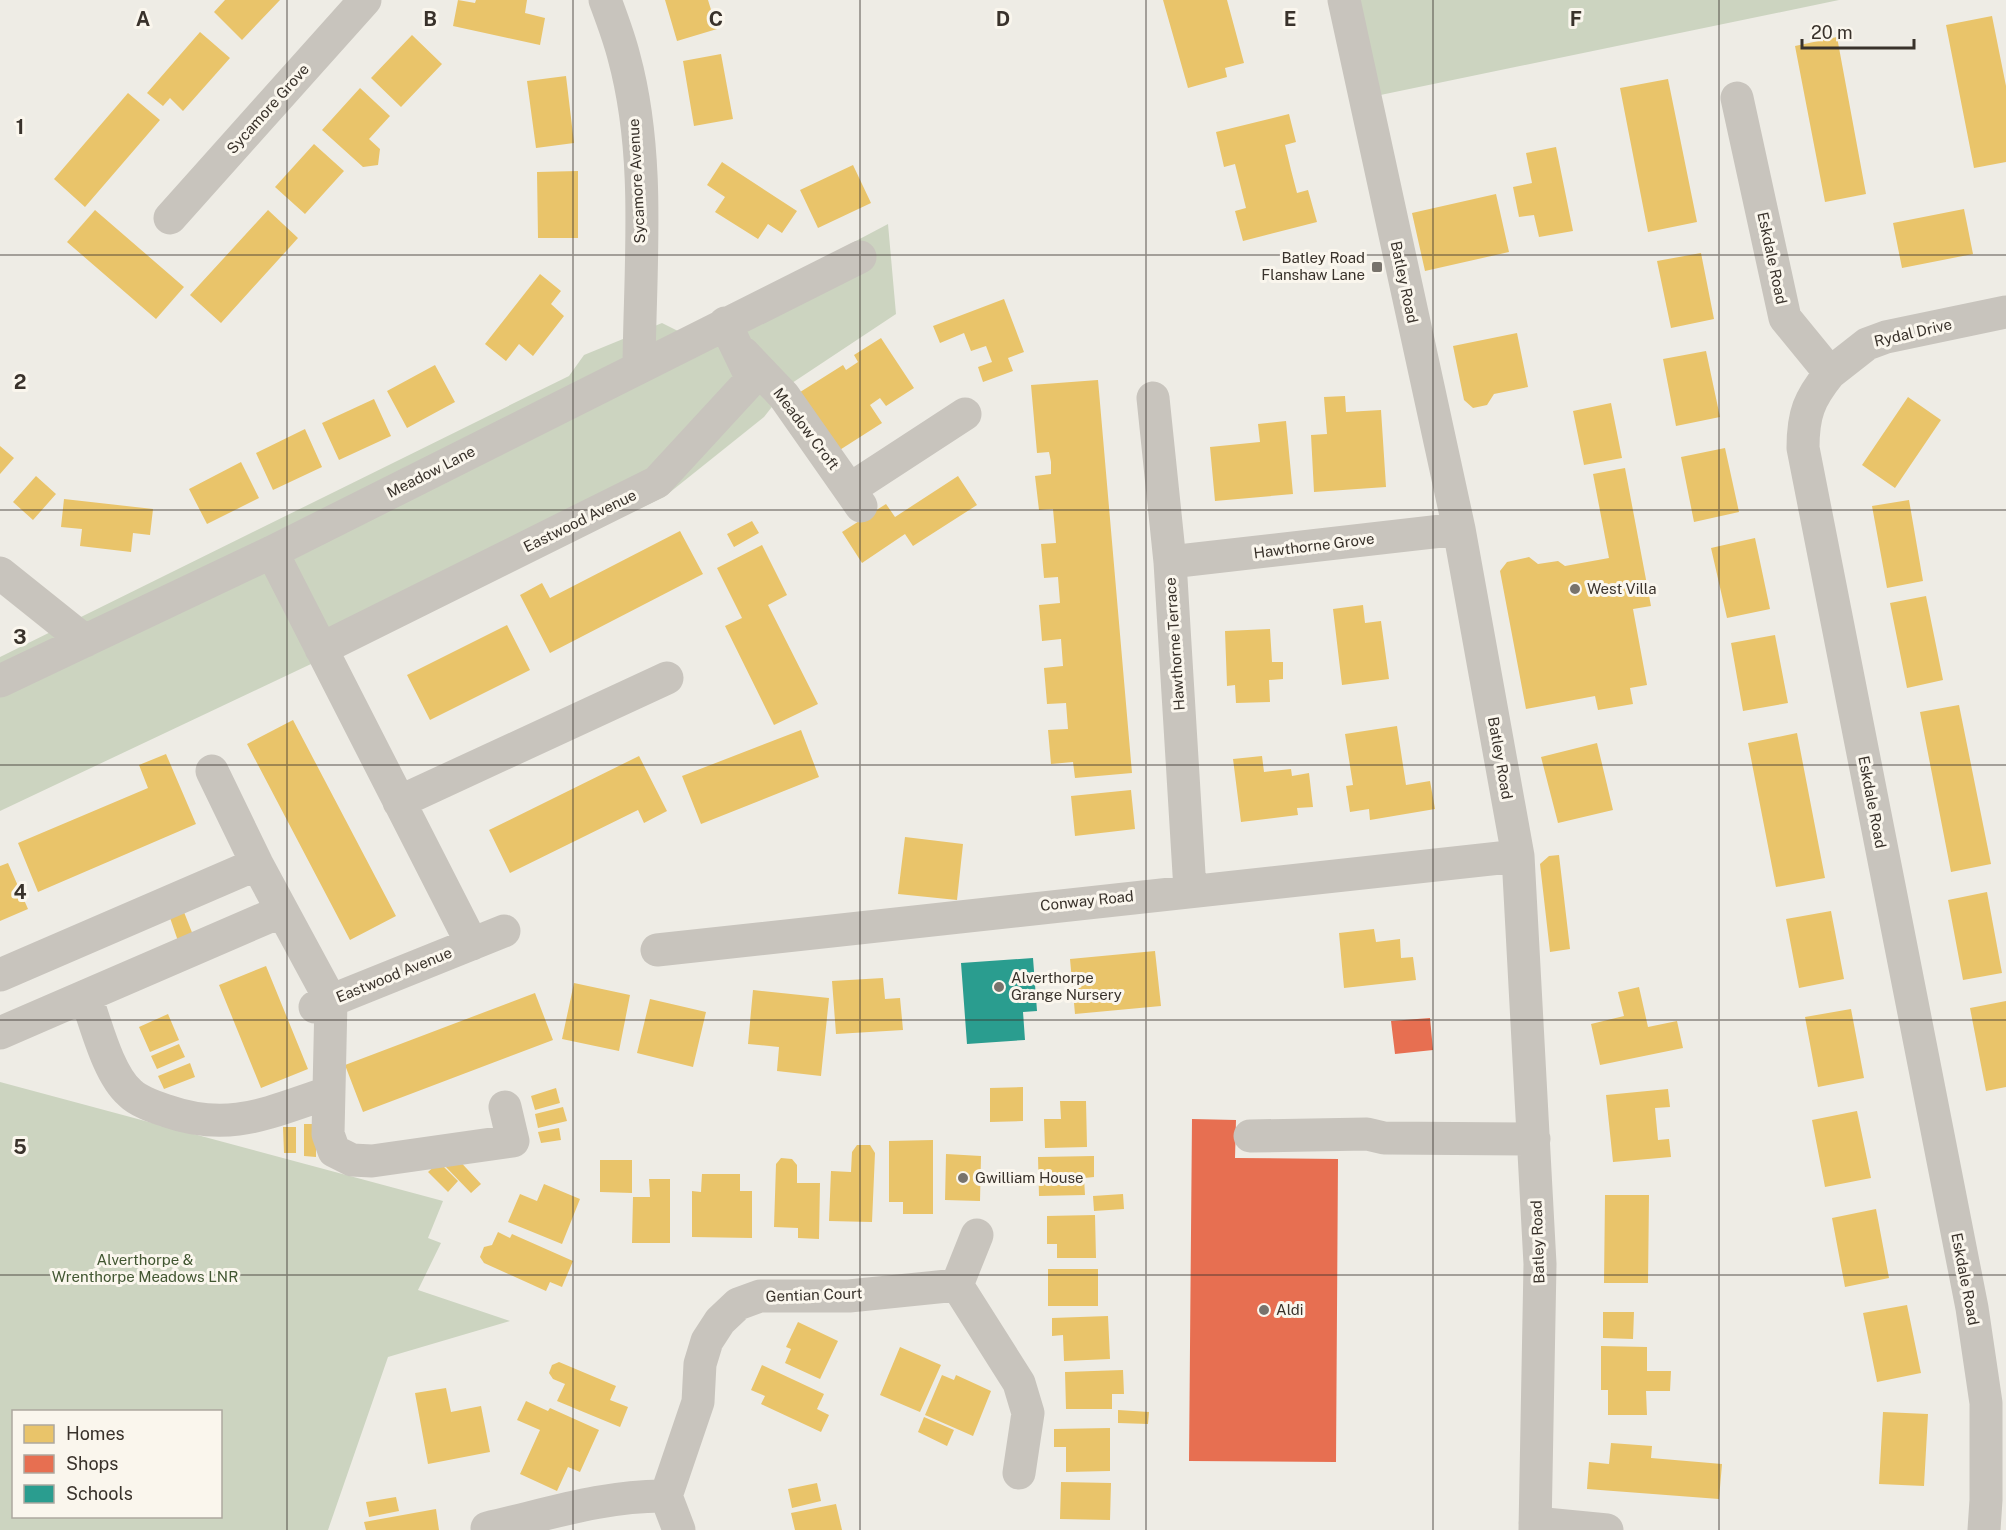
<svg xmlns="http://www.w3.org/2000/svg" width="2006" height="1530" viewBox="0 0 2006 1530" font-family="'Public Sans',sans-serif">
<rect width="100%" height="100%" fill="#eeece5"/>
<path fill="#ccd4c0" fill-rule="evenodd" d="M1361,0H1839L1366,98L1345,3Z
M888,224L896,314L789,385L764,417L664,497L0,811V657L569,376L584,355L662,323L682,333Z
M0,1082L443,1201L428,1238L441,1243L418,1290L510,1321L388,1357L328,1530H0ZM14,1412H220V1516H14Z"/>
<path fill="#e9c46a" d="M225,0H280L242,40L214,12Z
M458,0L475,3L476,0H527L525,13L545,18L540,45L453,26Z
M665,0H708L717,29L677,41Z
M1163,0H1227L1244,63L1225,68L1227,77L1188,88Z
M1992,16L2006,86V162L1974,168L1946,25Z
M200,32L230,58L183,111L170,98L163,106L147,93Z
M412,35L442,64L401,107L371,78Z
M1837,37L1866,194L1825,202L1795,46Z
M721,54L733,119L694,126L683,61Z
M566,76L574,143L536,148L527,81Z
M1668,79L1697,222L1648,232L1620,88Z
M360,88L390,116L369,139L380,149L378,165L363,167L322,130Z
M128,93L160,120L85,207L54,179Z
M1289,114L1296,142L1285,145L1291,170L1297,193L1308,190L1317,222L1243,241L1235,211L1246,208L1235,164L1224,167L1216,132Z
M314,144L344,171L305,214L275,187Z
M1556,147L1573,231L1539,237L1534,215L1519,217L1513,187L1532,183L1526,153Z
M722,162L797,211L782,233L768,224L758,239L715,212L725,197L707,185Z
M853,165L871,203L818,228L800,190Z
M578,171V238H538L537,172Z
M1496,194L1509,252L1425,271L1412,213Z
M1964,209L1973,254L1902,268L1893,223Z
M95,210L184,287L156,319L67,242Z
M268,210L298,238L221,323L190,295Z
M1701,253L1714,319L1671,328L1657,261Z
M540,274L561,291L551,304L564,316L533,356L519,344L506,361L485,344Z
M1004,299L1024,352L1008,358L1013,371L983,382L978,367L992,362L986,346L971,351L964,333L940,343L933,326Z
M1517,333L1528,387L1494,394L1487,405L1473,408L1464,400L1453,346Z
M881,338L914,388L886,406L880,398L870,405L882,423L835,453L797,394L843,365L846,370L858,362L854,355Z
M1706,351L1720,417L1676,426L1663,359Z
M435,365L455,402L407,428L387,391Z
M1098,380L1132,773L1075,778L1073,762L1051,764L1048,730L1068,729L1066,703L1047,704L1044,668L1063,666L1061,639L1042,641L1039,605L1060,603L1058,577L1044,578L1041,544L1056,543L1055,531L1053,509L1039,510L1035,476L1051,474V462L1049,452L1037,453L1031,385Z
M1345,396L1346,412L1381,410L1386,487L1314,492L1311,435L1327,434L1324,397Z
M1908,397L1941,420L1895,488L1862,465Z
M374,399L391,436L339,460L322,423Z
M1611,403L1622,458L1584,465L1573,411Z
M1286,421L1293,494L1215,501L1210,447L1260,442L1258,424Z
M305,429L322,467L273,490L256,453Z
M0,446L14,458L0,474Z
M1725,448L1739,512L1694,522L1681,457Z
M241,462L259,498L207,524L189,489Z
M1625,468L1651,606L1633,609L1647,685L1630,688L1633,704L1598,710L1595,696L1526,709L1500,571L1507,562L1529,557L1538,564L1558,561L1565,566L1609,558L1593,474Z
M36,476L56,494L33,520L13,502Z
M958,476L977,505L913,546L905,534L862,563L842,532L886,504L895,517Z
M64,499L153,509L150,535L133,533L131,552L80,546L82,529L61,527Z
M1909,500L1923,581L1887,588L1872,506Z
M752,521L759,533L734,547L727,534Z
M680,531L703,574L550,653L520,595L542,583L550,598Z
M1755,538L1770,609L1727,618L1711,548Z
M762,545L787,595L768,605L818,704L774,725L725,626L742,618L717,568Z
M1926,596L1943,680L1907,688L1890,603Z
M1363,605L1365,623L1381,621L1389,679L1342,685L1333,609Z
M507,625L530,670L430,720L407,675Z
M1270,629L1272,662H1283V679L1269,680L1270,702L1236,703L1235,685L1227,686L1225,631Z
M1775,635L1788,703L1743,711L1731,643Z
M1959,705L1991,864L1951,872L1920,712Z
M293,720L396,916L350,940L247,744Z
M1397,726L1406,785L1430,781L1435,809L1370,820L1369,809L1350,812L1346,786L1353,785L1345,734Z
M801,730L819,777L701,824L682,776Z
M1797,733L1825,878L1776,887L1748,743Z
M1597,743L1613,810L1558,823L1541,757Z
M166,754L196,824L38,892L18,843L148,788L139,765Z
M639,756L667,811L644,823L638,810L510,873L489,830Z
M1262,756L1264,772L1291,769L1292,776L1309,773L1313,807L1297,808L1298,815L1241,822L1233,759Z
M1131,790L1135,829L1075,836L1071,796Z
M905,837L963,844L957,900L898,894Z
M1559,855L1570,949L1550,952L1540,864L1549,856Z
M8,863L28,909L0,921V866Z
M1987,892L2002,973L1963,980L1948,900Z
M182,907L193,935L178,941L168,912Z
M1831,911L1844,979L1799,988L1786,919Z
M1374,929L1376,942L1400,939L1401,958L1413,957L1416,980L1344,988L1339,933Z
M1155,951L1161,1006L1075,1014L1070,959Z
M266,966L308,1069L261,1088L219,985Z
M883,978L885,999L900,998L903,1030L836,1034L832,981Z
M574,983L630,995L619,1051L562,1039Z
M1639,987L1648,1027L1677,1021L1683,1048L1600,1065L1591,1024L1624,1016L1618,992Z
M753,990L829,998L821,1076L777,1071L779,1047L748,1044Z
M535,993L553,1040L363,1112L345,1065Z
M650,999L706,1012L693,1067L637,1053Z
M2006,1001V1087L1986,1091L1970,1008Z
M1851,1009L1864,1078L1818,1087L1805,1017Z
M168,1014L179,1040L150,1052L139,1027Z
M179,1044L185,1057L157,1069L151,1056Z
M190,1063L195,1077L164,1089L158,1076Z
M1023,1087V1121L990,1122V1088Z
M556,1088L560,1103L535,1110L531,1096Z
M1668,1089L1670,1107L1655,1108L1658,1140L1669,1139L1671,1157L1613,1162L1606,1095Z
M1060,1101H1086L1087,1147L1045,1148L1044,1119H1061Z
M563,1107L567,1121L538,1128L535,1114Z
M1857,1111L1871,1178L1825,1187L1812,1120Z
M304,1124H316V1157L304,1156Z
M283,1127H296V1153H284Z
M559,1128L561,1140L541,1143L538,1132Z
M933,1140V1214H903V1202H889V1141Z
M857,1145H870L875,1153L872,1222L829,1221L831,1171L851,1172L852,1152Z
M946,1154L981,1156L980,1201L945,1200Z
M455,1156L481,1184L471,1193L444,1165Z
M1094,1156V1177L1084,1178L1085,1195L1039,1196L1038,1157Z
M781,1158L792,1159L797,1165V1183H820L819,1239L798,1238V1228L774,1227L776,1164Z
M600,1160H632V1193L600,1192Z
M439,1162L458,1181L448,1192L428,1172Z
M702,1174H740V1191H752V1238L692,1237V1191L701,1192Z
M649,1179H670V1243H632L633,1197H650Z
M544,1184L580,1199L562,1244L508,1222L520,1194L537,1201Z
M1123,1194L1124,1209L1094,1211L1093,1196Z
M1605,1195H1649L1648,1283H1604Z
M1876,1209L1889,1278L1845,1287L1832,1218Z
M1095,1215L1096,1258H1057V1244H1047V1216Z
M498,1232L510,1238L512,1234L573,1261L562,1287L550,1282L546,1291L484,1263L480,1257L484,1247L492,1245Z
M1048,1269H1098V1306H1048Z
M1907,1305L1921,1373L1877,1382L1863,1313Z
M1603,1312H1634L1633,1339L1603,1338Z
M1108,1316L1110,1359L1064,1361L1063,1335L1052,1336V1318Z
M798,1322L838,1341L820,1379L785,1363L791,1349L786,1347Z
M1601,1346L1647,1347V1371H1671L1670,1391H1646L1647,1415H1608V1390H1601Z
M900,1347L941,1365L920,1412L880,1395Z
M559,1362L616,1386L610,1400L628,1407L620,1427L557,1401L565,1384L553,1379L549,1373L552,1365Z
M762,1365L824,1394L817,1409L829,1415L821,1432L761,1404L765,1396L751,1390Z
M1123,1370L1124,1394H1112V1409H1066L1065,1372Z
M942,1375L954,1380L956,1375L991,1391L973,1436L925,1415Z
M446,1388L451,1412L481,1406L490,1452L428,1464L415,1393Z
M526,1401L548,1411L550,1408L599,1430L580,1472L568,1467L557,1491L520,1474L540,1430L517,1420Z
M1118,1410L1149,1412L1148,1424L1118,1423Z
M1883,1412L1928,1414L1924,1486L1879,1484Z
M924,1417L954,1430L947,1446L918,1432Z
M1110,1428V1471L1066,1472V1447H1054V1429Z
M1611,1443L1652,1446L1651,1458L1722,1464L1719,1499L1587,1489L1589,1462L1609,1464Z
M1061,1482L1111,1483L1110,1520L1060,1519Z
M817,1483L821,1501L792,1508L788,1489Z
M396,1497L399,1511L369,1517L366,1502Z
M836,1504L842,1530H795L791,1513Z
M436,1509L439,1530H366L364,1522Z"/>
<path fill="#e76f51" d="M1430,1018L1433,1050L1395,1054L1391,1021Z
M1192,1119L1236,1120L1235,1158L1338,1159L1336,1462L1189,1461Z"/>
<path fill="#2a9d8f" d="M1033,958L1037,1011L1023,1012L1025,1040L967,1044L961,963Z"/>
<g fill="none" stroke-linecap="round" stroke-linejoin="round">
<path stroke="#c8c4bd" stroke-width="33" d="M605,0C612,19 619,37 624,57C651,156 640,265 639,366
M1344,0L1459,529L1518,856L1540,1264L1535,1530
M1737,98L1785,318L1830,373C1809,399 1803,414 1803,448L1972,1308L1986,1403V1500L1984,1530
M170,218L365,0
M743,353L784,396L861,506
M1830,373L1867,344L1886,337L2006,312
M1153,398L1170,562L1190,890
M850,489L965,414
M272,552L472,944
M1170,562L1459,529
M0,573L85,641
M321,649L657,482L752,379L725,323
M0,681L272,552L860,257
M212,771L257,864L331,1001L328,1134L334,1151L352,1160L372,1161L513,1141L505,1107
M399,802L667,678
M657,950L1518,856
M0,975L257,864
M86,997C96,1024 108,1074 130,1093C139,1102 155,1107 167,1111C230,1133 269,1112 328,1093
M315,1007L504,931
M0,1033L282,911
M1250,1136L1367,1134L1384,1138L1534,1139
M977,1235L957,1285L1019,1383L1028,1413L1019,1473
M1535,1523L1607,1530
M487,1528C545,1515 606,1495 666,1496
M679,1530L666,1496L698,1402L700,1364L707,1341L720,1321L738,1304L760,1296H849L957,1285"/>
</g>
<path fill="none" stroke="#39322b" stroke-width="1.5" stroke-opacity="0.55" d="M287,0V1530M573,0V1530M860,0V1530M1146,0V1530M1433,0V1530M1719,0V1530M0,255H2006M0,510H2006M0,765H2006M0,1020H2006M0,1275H2006"/>
<g fill="#78736c" stroke="#faf6ed" stroke-width="2">
<rect x="1371" y="261" width="12" height="12" rx="3"/>
<circle cx="1575" cy="589" r="6"/>
<circle cx="999" cy="987" r="6"/>
<circle cx="963" cy="1178" r="6"/>
<circle cx="1264" cy="1310" r="6"/>
</g>
<g text-anchor="middle" stroke-width="6" stroke-linejoin="round" paint-order="stroke">
<g font-size="15" fill="#39322b" stroke="#faf6ed">
<text transform="translate(268 109) rotate(-48)" y="5">Sycamore Grove</text>
<text transform="translate(637 181) rotate(-93)" y="5">Sycamore Avenue</text>
<text transform="translate(1772 258) rotate(78)" y="5">Eskdale Road</text>
<text transform="translate(1404 282) rotate(78)" y="5">Batley Road</text>
<text transform="translate(1913 333) rotate(-13)" y="5">Rydal Drive</text>
<text transform="translate(806 429) rotate(53)" y="5">Meadow Croft</text>
<text transform="translate(431 472) rotate(-27)" y="5">Meadow Lane</text>
<text transform="translate(580 521) rotate(-26)" y="5">Eastwood Avenue</text>
<text transform="translate(1314 546) rotate(-7)" y="5">Hawthorne Grove</text>
<text transform="translate(1175 644) rotate(-94)" y="5">Hawthorne Terrace</text>
<text transform="translate(1500 758) rotate(80)" y="5">Batley Road</text>
<text transform="translate(1872 802) rotate(79)" y="5">Eskdale Road</text>
<text transform="translate(1087 901) rotate(-6)" y="5">Conway Road</text>
<text transform="translate(394 975) rotate(-22)" y="5">Eastwood Avenue</text>
<text transform="translate(1538 1242) rotate(-92)" y="5">Batley Road</text>
<text transform="translate(1965 1279) rotate(79)" y="5">Eskdale Road</text>
<text transform="translate(814 1295) rotate(-2)" y="5">Gentian Court</text>
</g>
<g font-size="15" fill="#39322b" stroke="#faf6ed" text-anchor="start">
<text x="1365" y="263" text-anchor="end">Batley Road<tspan x="1365" dy="17">Flanshaw Lane</tspan></text>
<text x="1587" y="594">West Villa</text>
<text x="1011" y="983">Alverthorpe<tspan x="1011" dy="17">Grange Nursery</tspan></text>
<text x="975" y="1183">Gwilliam House</text>
<text x="1276" y="1315">Aldi</text>
</g>
<g font-size="15" fill="#415631" stroke="#faf6ed">
<text x="145" y="1265">Alverthorpe &amp;<tspan x="145" dy="17">Wrenthorpe Meadows LNR</tspan></text>
</g>
</g>
<g font-size="20" text-anchor="middle" font-weight="bold" fill="#39322b" stroke="#faf6ed" stroke-width="6" stroke-linejoin="round" paint-order="stroke">
<text x="143" y="26">A</text>
<text x="430" y="26">B</text>
<text x="716" y="26">C</text>
<text x="1003" y="26">D</text>
<text x="1290" y="26">E</text>
<text x="1576" y="26">F</text>
<text x="20" y="134">1</text>
<text x="20" y="389">2</text>
<text x="20" y="644">3</text>
<text x="20" y="899">4</text>
<text x="20" y="1154">5</text>
</g>
<rect x="12" y="1410" width="210" height="108" fill="#faf6ed" stroke="#ada89f" stroke-width="1.5"/>
<rect x="24" y="1425" width="30" height="18" fill="#e9c46a" stroke="#ada89f" stroke-width="1.5"/>
<text x="66" y="1440" font-size="18" fill="#39322b">Homes</text>
<rect x="24" y="1455" width="30" height="18" fill="#e76f51" stroke="#ada89f" stroke-width="1.5"/>
<text x="66" y="1470" font-size="18" fill="#39322b">Shops</text>
<rect x="24" y="1485" width="30" height="18" fill="#2a9d8f" stroke="#ada89f" stroke-width="1.5"/>
<text x="66" y="1500" font-size="18" fill="#39322b">Schools</text>
<path d="M1802 39v9h112v-9" fill="none" stroke="#39322b" stroke-width="3"/>
<text x="1811" y="39" font-size="18" fill="#39322b" stroke="#faf6ed" stroke-width="4.5" paint-order="stroke">20 m</text>
</svg>
